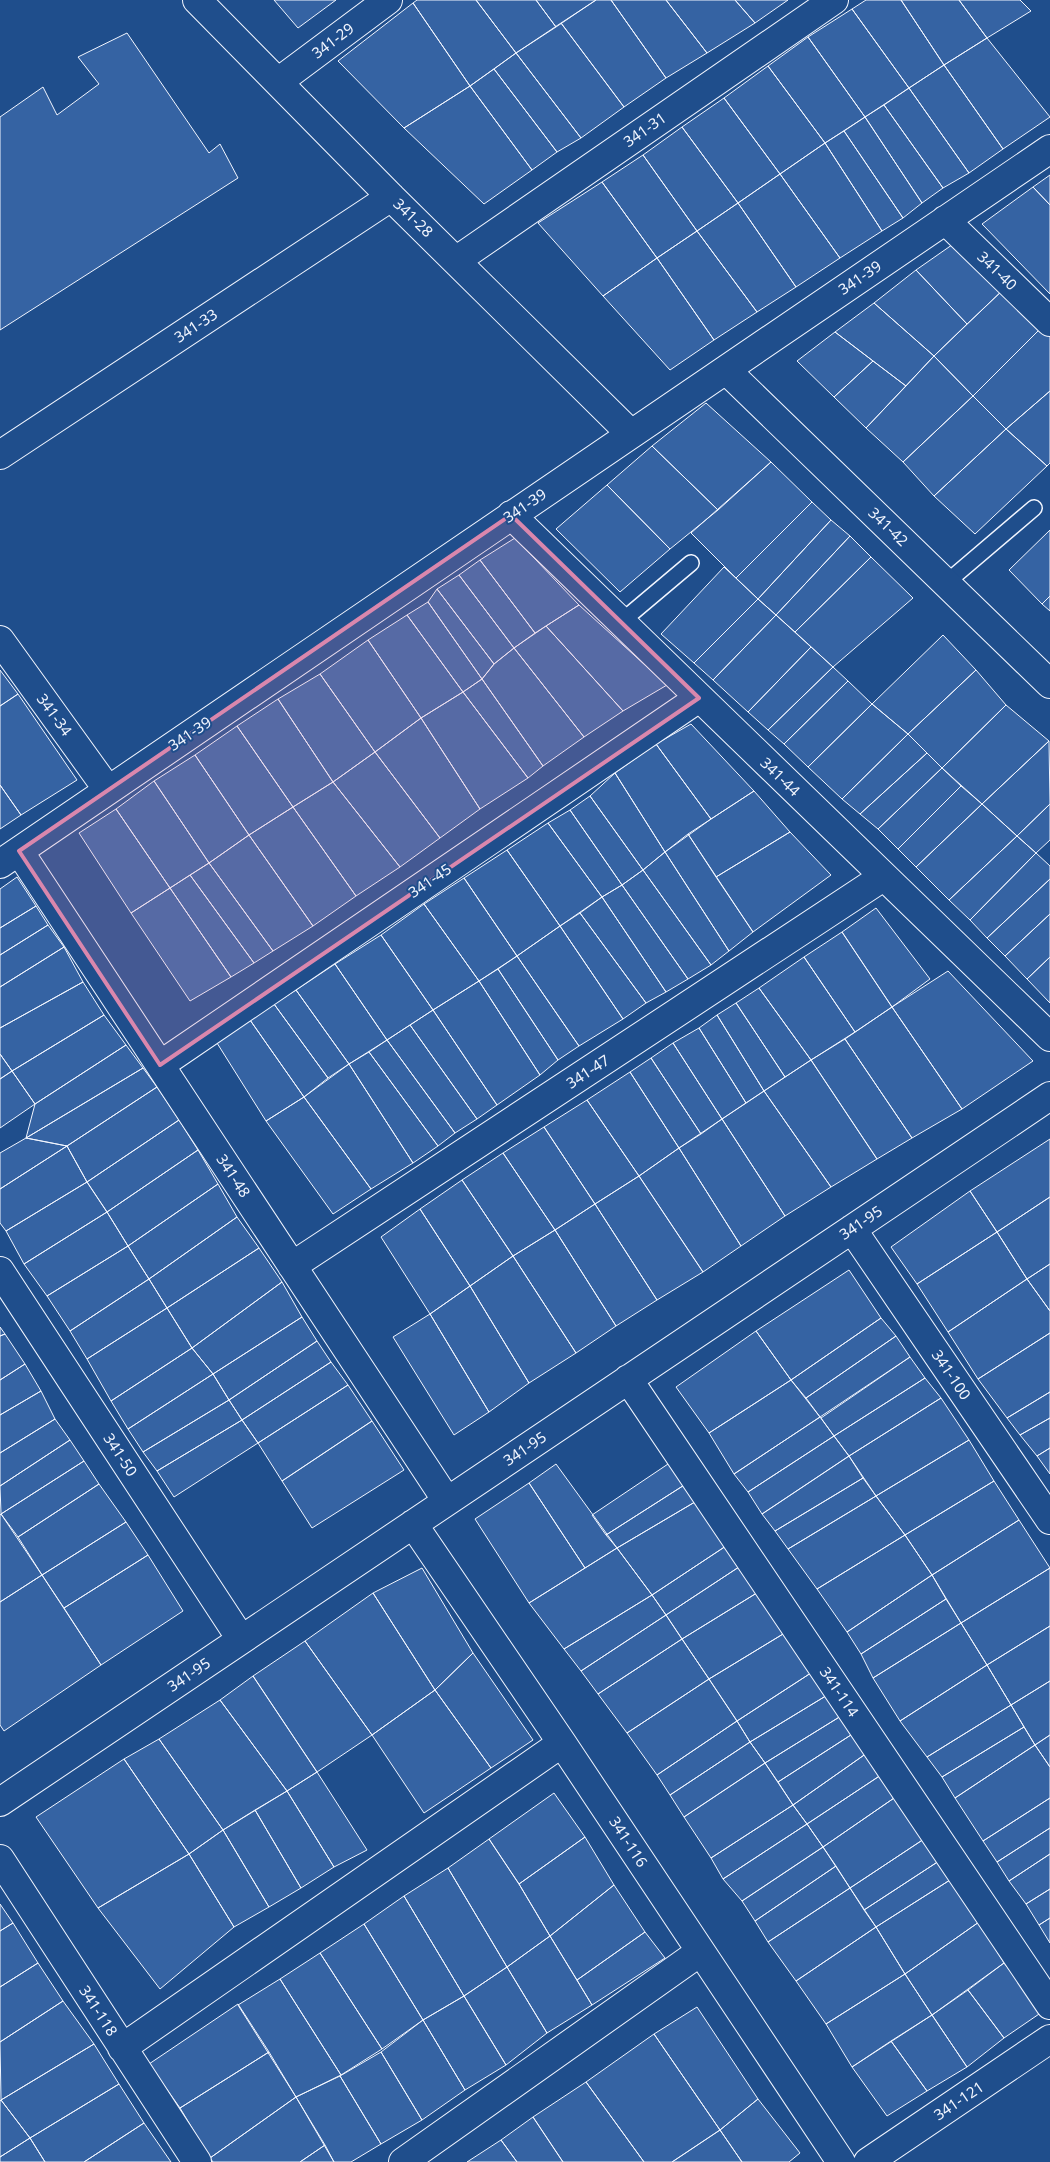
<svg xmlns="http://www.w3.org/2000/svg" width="1050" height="2162" viewBox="0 0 1050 2162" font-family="'Noto Sans',sans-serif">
<rect width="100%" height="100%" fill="#1f4e8c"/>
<path fill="#3563a3" stroke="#f2f6ff" d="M274,0H336L298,28Z
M417,0H476L516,53L470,86L413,3Z
M476,0H536L556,27L516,53Z
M536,0H596L556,27Z
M596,0H611L666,78L624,107L561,23Z
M611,0H666L707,53L666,78Z
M666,0H735L755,23L707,53Z
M735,0H788L755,23Z
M866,0H901L944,65L909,88L852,9Z
M901,0H959L987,38L944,65Z
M959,0H1020L1031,11L987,38Z
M413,3L470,86L404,128L338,61Z
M852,9L909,88L865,117L808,37Z
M561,23L624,107L581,138L516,53Z
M127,33L209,153L220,144L238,178L0,330V117L43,87L57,115L99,84L78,57Z
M808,37L865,117L825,143L768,66Z
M987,38L1050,117L1003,149L944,65Z
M516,53L581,138L557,152L494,69Z
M944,65L1003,149L969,173L909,88Z
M768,66L825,143L780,174L724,98Z
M494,69L557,152L532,170L470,86Z
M470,86L532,170L484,204L404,128Z
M909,88L969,173L943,188L884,105Z
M724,98L780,174L738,203L682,127Z
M884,105L943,188L922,203L865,117Z
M865,117L922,203L903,218L844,131Z
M682,127L738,203L697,231L643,155Z
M844,131L903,218L882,231L825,143Z
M825,143L882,231L840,258L780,174Z
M643,155L697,231L657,258L602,182Z
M780,174L840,258L796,287L738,203Z
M1050,175V205L1033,187Z
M602,182L657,258L603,296L538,223Z
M1033,187L1050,205V294L982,224Z
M738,203L796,287L757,312L697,231Z
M697,231L757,312L714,340L657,258Z
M959,240L1006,287L967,324L916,270Z
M657,258L714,340L670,370L603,296Z
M916,270L967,324L934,356L874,303Z
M1006,287L1043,326L973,396L934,356Z
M874,303L934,356L906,386L835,332Z
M1043,326L1050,333V391L1006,429L973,396Z
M835,332L873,361L834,397L797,361Z
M934,356L973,396L903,462L866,428Z
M873,361L906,386L866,428L834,397Z
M1050,391V463L1047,466L1006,429Z
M973,396L1006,429L934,496L903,462Z
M706,403L771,462L718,510L652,446Z
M1006,429L1047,466L975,534L934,496Z
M652,446L718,510L670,549L607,485Z
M771,462L812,502L736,578L691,533Z
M607,485L670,549L620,592L556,529Z
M812,502L831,520L758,599L736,578Z
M831,520L850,536L776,615L758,599Z
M1050,530V596L1042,604L1009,570Z
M850,536L871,557L795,632L776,615Z
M515,538L579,605L535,633L480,560Z
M871,557L913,598L833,667L795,632Z
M480,560L535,633L514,648L459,575Z
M724,567L758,599L694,663L661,634Z
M459,575L514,648L494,664L437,589Z
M437,589L494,664L482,679L428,602Z
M1050,596V611L1042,604Z
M758,599L776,615L713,680L694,663Z
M428,602L482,679L463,692L407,615Z
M579,605L667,685L623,711L546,626Z
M407,615L463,692L421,718L368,640Z
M776,615L811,647L748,712L713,680Z
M546,626L623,711L584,737L514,648Z
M943,635L976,670L908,734L872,704Z
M368,640L421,718L375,752L320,674Z
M811,647L833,667L768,730L748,712Z
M514,648L584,737L543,766L482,679L494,664Z
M833,667L848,681L784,744L768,730Z
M0,670L18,694L0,706Z
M976,670L1006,705L942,768L908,734Z
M320,674L375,752L333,782L278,699Z
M482,679L543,766L528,778L463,692Z
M848,681L872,704L808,767L784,744Z
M463,692L528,778L480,809L421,718Z
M18,694L77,780L21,815L0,785V706Z
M278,699L333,782L293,807L237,726Z
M872,704L908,734L842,799L808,767Z
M1006,705L1049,741L982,804L942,768Z
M421,718L480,809L440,838L375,752Z
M691,724L754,791L711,819L656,744Z
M237,726L293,807L249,835L195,755Z
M908,734L927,753L860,814L842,799Z
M1049,741L1050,804L1017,836L982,804Z
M656,744L711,819L665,852L615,773Z
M375,752L440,838L400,867L333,782Z
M927,753L942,768L878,829L860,814Z
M195,755L249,835L209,863L154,781Z
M942,768L961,786L898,849L878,829Z
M615,773L665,852L643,870L590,796Z
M154,781L209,863L170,888L116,809Z
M333,782L400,867L356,896L293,807Z
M0,785L21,815L0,829Z
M961,786L982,804L916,867L898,849Z
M754,791L790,832L716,877L688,834Z
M590,796L643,870L622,885L570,810Z
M982,804L1017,836L949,900L916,867Z
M1050,804V840L1036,853L1017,836Z
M293,807L356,896L313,926L249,835Z
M116,809L170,888L131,913L79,833Z
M570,810L622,885L602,897L548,823Z
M548,823L602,897L560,926L507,850Z
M790,832L831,875L753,932L716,877Z
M688,834L753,932L729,951L665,852Z
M249,835L313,926L273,951L209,863Z
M1017,836L1036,853L970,920L949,900Z
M507,850L560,926L517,956L464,878Z
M665,852L729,951L711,965L643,870Z
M1036,853L1050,866V879L987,938L970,920Z
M209,863L273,951L254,963L190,875Z
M643,870L711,965L688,979L622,885Z
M190,875L254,963L231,977L170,888Z
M17,877L36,906L0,928V889Z
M464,878L517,956L479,981L424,904Z
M1050,879V914L1005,956L987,938Z
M622,885L688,979L666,992L602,897Z
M170,888L231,977L190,1001L131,913Z
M602,897L666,992L646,1003L580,913Z
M424,904L479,981L433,1010L381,935Z
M36,906L48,925L0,955V928Z
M876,908L930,979L892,1007L842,932Z
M580,913L646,1003L623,1019L560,926Z
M1050,914V957L1027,979L1005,956Z
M48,925L64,947L0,987V955Z
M560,926L623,1019L579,1046L517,956Z
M842,932L892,1007L855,1032L804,957Z
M381,935L433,1010L387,1040L335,964Z
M64,947L83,982L0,1028V987Z
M517,956L579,1046L558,1060L498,969Z
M804,957L855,1032L811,1060L759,988Z
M1050,957V1003L1027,979Z
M335,964L387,1040L349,1064L296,990Z
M498,969L558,1060L540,1075L479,981Z
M948,971L1033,1061L962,1109L892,1007Z
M479,981L540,1075L497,1105L433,1010Z
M83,982L104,1015L12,1071L0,1054V1028Z
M759,988L811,1060L785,1077L736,1003Z
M296,990L349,1064L328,1078L274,1004Z
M736,1003L785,1077L764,1091L717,1015Z
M274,1004L328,1078L304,1097L250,1020Z
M892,1007L962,1109L912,1138L845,1039Z
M433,1010L497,1105L477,1119L410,1025Z
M104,1015L126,1045L35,1104L12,1071Z
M717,1015L764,1091L746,1103L699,1028Z
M250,1020L304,1097L266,1121L217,1043Z
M410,1025L477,1119L455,1133L387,1040Z
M699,1028L746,1103L722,1119L673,1043Z
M845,1039L912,1138L877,1159L811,1060Z
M387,1040L455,1133L438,1146L369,1052Z
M673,1043L722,1119L701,1134L651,1058Z
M126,1045L143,1068L26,1138L35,1104Z
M369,1052L438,1146L413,1163L349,1064Z
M0,1054L12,1071L0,1079Z
M651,1058L701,1134L679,1148L630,1072Z
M811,1060L877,1159L831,1187L764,1091Z
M349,1064L413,1163L371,1189L304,1097Z
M143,1068L157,1087L67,1146L26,1138Z
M12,1071L35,1104L0,1128V1079Z
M630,1072L679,1148L639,1176L587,1100Z
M157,1087L179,1120L87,1182L67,1146Z
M764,1091L831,1187L785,1216L722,1119Z
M304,1097L371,1189L333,1214L266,1121Z
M587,1100L639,1176L595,1204L544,1127Z
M722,1119L785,1216L741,1246L679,1148Z
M179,1120L198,1150L107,1212L87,1182Z
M544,1127L595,1204L555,1230L503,1153Z
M26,1138L67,1146L0,1189V1153Z
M1050,1139V1197L997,1232L970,1191Z
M67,1146L87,1182L6,1231L0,1223V1189Z
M679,1148L741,1246L703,1272L639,1176Z
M198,1150L218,1184L128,1246L107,1212Z
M503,1153L555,1230L513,1256L462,1180Z
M639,1176L703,1272L657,1300L595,1204Z
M462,1180L513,1256L470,1286L420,1209Z
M87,1182L107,1212L24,1264L6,1231Z
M218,1184L237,1217L149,1279L128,1246Z
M970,1191L997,1232L917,1284L891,1247Z
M1050,1197V1264L1027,1279L997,1232Z
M595,1204L657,1300L616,1326L555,1230Z
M420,1209L470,1286L430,1314L381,1237Z
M107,1212L128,1246L47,1296L24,1264Z
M237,1217L259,1248L167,1308L149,1279Z
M555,1230L616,1326L576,1353L513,1256Z
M997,1232L1027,1279L948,1332L917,1284Z
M128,1246L149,1279L70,1331L47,1296Z
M259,1248L282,1282L192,1348L167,1308Z
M513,1256L576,1353L529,1383L470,1286Z
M1050,1264V1311L1027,1279Z
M849,1270L881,1318L791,1380L756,1331Z
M149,1279L167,1308L87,1359L70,1331Z
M1027,1279L1050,1311V1333L978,1379L948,1332Z
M282,1282L302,1317L213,1374L192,1348Z
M470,1286L529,1383L489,1412L430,1314Z
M167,1308L192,1348L111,1401L87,1359Z
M430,1314L489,1412L454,1435L393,1337Z
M302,1317L317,1341L229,1400L213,1374Z
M881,1318L896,1336L806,1398L791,1380Z
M0,1327L5,1334L0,1336Z
M756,1331L791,1380L709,1433L676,1387Z
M1050,1333V1392L1007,1418L978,1379Z
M5,1334L25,1364L0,1380V1336Z
M896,1336L910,1357L820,1417L806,1398Z
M317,1341L331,1362L242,1420L229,1400Z
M192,1348L213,1374L128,1429L111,1401Z
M910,1357L925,1378L834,1436L821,1418Z
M331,1362L348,1385L258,1443L242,1420Z
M25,1364L41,1391L0,1415V1380Z
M213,1374L229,1400L143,1452L128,1429Z
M925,1378L941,1398L849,1456L834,1436Z
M791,1380L820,1417L734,1474L709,1433Z
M348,1385L372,1421L282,1481L258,1443Z
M41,1391L55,1419L0,1453V1415Z
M1050,1392V1418L1020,1435L1007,1418Z
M941,1398L969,1440L876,1496L849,1456Z
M229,1400L242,1420L157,1471L143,1452Z
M820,1417L834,1436L748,1492L734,1474Z
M1050,1418V1448L1037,1456L1020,1435Z
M55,1419L70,1440L0,1486V1453Z
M242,1420L258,1443L174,1497L157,1471Z
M372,1421L404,1470L312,1528L282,1481Z
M834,1436L849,1456L762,1514L748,1492Z
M70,1440L84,1461L1,1514L0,1486Z
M969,1440L994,1481L905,1535L876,1496Z
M1050,1448V1474L1037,1456Z
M849,1456L863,1478L775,1531L762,1514Z
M674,1460L689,1482L606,1535L592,1515Z
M84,1461L99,1484L18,1537L1,1514Z
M556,1464L617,1548L585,1568L529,1483Z
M863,1478L876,1496L788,1549L775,1531Z
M994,1481L1019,1520L932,1575L905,1535Z
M689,1482L700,1499L617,1548L606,1535Z
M529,1483L585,1568L529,1603L475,1519Z
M99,1484L126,1522L42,1575L18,1537Z
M876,1496L905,1535L817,1589L788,1549Z
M700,1499L729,1544L652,1595L617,1548Z
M1,1514L42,1575L0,1602V1515Z
M1019,1520L1050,1568L961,1623L932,1575Z
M126,1522L148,1555L64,1608L42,1575Z
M905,1535L932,1575L847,1632L817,1589Z
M729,1544L742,1565L666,1615L652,1595Z
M617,1548L652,1595L564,1649L529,1603Z
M148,1555L183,1611L101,1665L64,1608Z
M742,1565L760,1591L682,1639L666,1615Z
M422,1568L473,1653L435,1690L373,1593Z
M1050,1568V1626L987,1665L961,1623Z
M42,1575L101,1665L4,1731L0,1725V1602Z
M932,1575L946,1599L861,1654L847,1632Z
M760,1591L788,1631L709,1679L682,1639Z
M373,1593L435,1690L372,1735L305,1641Z
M652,1595L666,1615L581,1671L564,1649Z
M946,1599L961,1623L873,1678L861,1654Z
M666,1615L682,1639L598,1694L581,1671Z
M961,1623L987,1665L900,1721L873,1678Z
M1050,1626V1681L1011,1705L987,1665Z
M788,1631L814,1671L737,1721L709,1679Z
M682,1639L709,1679L627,1733L598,1694Z
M305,1641L372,1735L317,1772L253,1676Z
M473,1653L533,1740L491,1768L435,1690Z
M987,1665L1011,1705L927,1757L900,1721Z
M814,1671L829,1694L750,1742L737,1721Z
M253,1676L317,1772L287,1791L220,1700Z
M709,1679L737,1721L657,1775L627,1733Z
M1050,1681V1735L1035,1745L1011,1705Z
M435,1690L491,1768L424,1813L372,1735Z
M829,1694L841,1716L765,1763L750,1742Z
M220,1700L287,1791L223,1830L159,1739Z
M1011,1705L1024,1727L942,1777L927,1757Z
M841,1716L854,1733L778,1782L765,1763Z
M737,1721L750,1742L670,1795L657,1775Z
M1024,1727L1035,1745L955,1798L942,1777Z
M854,1733L867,1753L793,1805L778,1782Z
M1050,1735V1767L1035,1745Z
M159,1739L223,1830L189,1854L124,1759Z
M750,1742L765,1763L684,1817L670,1795Z
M1035,1745L1050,1767V1798L983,1841L955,1798Z
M867,1753L881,1775L807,1824L793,1805Z
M124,1759L189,1854L98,1908L36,1817Z
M765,1763L793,1805L711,1858L684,1817Z
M317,1772L367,1850L334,1867L287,1791Z
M881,1775L897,1796L823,1847L807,1824Z
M287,1791L334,1867L301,1888L255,1810Z
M554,1793L585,1837L519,1884L489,1839Z
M897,1796L924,1839L850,1888L823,1847Z
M1050,1798V1828L997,1862L983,1841Z
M793,1805L807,1824L723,1879L711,1858Z
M255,1810L301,1888L269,1907L223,1830Z
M807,1824L823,1847L742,1901L723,1879Z
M1050,1828V1854L1009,1881L997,1862Z
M223,1830L269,1907L234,1927L189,1854Z
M585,1837L614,1885L550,1936L519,1884Z
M489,1839L519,1884L550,1936L507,1967L448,1868Z
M924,1839L939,1861L864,1910L850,1888Z
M823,1847L836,1866L755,1921L742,1901Z
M189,1854L234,1927L160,1989L98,1908Z
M1050,1854V1889L1026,1904L1009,1881Z
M939,1861L950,1880L876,1927L864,1910Z
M836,1866L850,1888L768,1942L755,1921Z
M448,1868L507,1967L464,1996L404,1896Z
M950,1880L979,1922L905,1974L876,1927Z
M614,1885L645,1932L577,1980L550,1936Z
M850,1888L876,1927L796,1981L768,1942Z
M1050,1889V1918L1039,1925L1026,1904Z
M404,1896L464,1996L423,2020L364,1924Z
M0,1904L13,1923L0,1931Z
M1050,1918V1943L1039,1925Z
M979,1922L1004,1963L932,2015L905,1974Z
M13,1923L38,1963L0,1987V1931Z
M364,1924L423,2020L382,2049L320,1953Z
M876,1927L905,1974L826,2024L796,1981Z
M645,1932L665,1958L592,2005L577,1980Z
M550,1936L592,2005L547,2033L507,1967Z
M320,1953L382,2049L341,2075L280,1979Z
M38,1963L63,2001L0,2042V1987Z
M1004,1963L1042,2012L1004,2038L968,1990Z
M507,1967L547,2033L506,2065L464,1996Z
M905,1974L932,2015L852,2067L826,2024Z
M280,1979L341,2075L296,2097L238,2005Z
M968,1990L1004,2038L967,2067L932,2015Z
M464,1996L506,2065L465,2090L423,2020Z
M63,2001L94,2044L1,2100L0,2042Z
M238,2004L269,2052L180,2108L149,2064Z
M697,2007L758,2099L720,2130L654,2034Z
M932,2015L967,2067L927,2091L891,2041Z
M423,2020L465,2090L422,2120L381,2052Z
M654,2034L720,2130L672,2162H644L586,2082Z
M891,2041L927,2091L887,2116L852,2067Z
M94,2044L119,2084L30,2138L1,2100Z
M269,2052L296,2097L210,2158L180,2108Z
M381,2052L422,2120L381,2144L340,2076Z
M340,2076L381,2144L351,2162H334L296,2097Z
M586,2082L644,2162H563L533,2117Z
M119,2084L144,2123L84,2162H45L30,2138Z
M296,2097L325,2145L300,2162H213L210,2158Z
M758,2099L800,2153L789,2162H742L720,2130Z
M1,2100L30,2138L0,2157V2101Z
M533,2117L563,2162H517L501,2140Z
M144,2123L171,2162H84Z
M720,2130L742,2162H672Z
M30,2138L45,2162H0V2157Z
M501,2140L517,2162H467Z
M325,2145L334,2162H300Z"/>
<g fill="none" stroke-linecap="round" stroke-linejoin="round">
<g stroke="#f2f6ff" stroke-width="18">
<path id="service" d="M946,583L1034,508
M621,622L691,563"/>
</g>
<g stroke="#f2f6ff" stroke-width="30">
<path id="minor" d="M197,0L391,197L631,434
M278,82L388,0
M945,220L1050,322
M457,260L834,0
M726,370L1050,684
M0,455L391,197
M511,515L1050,1037
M0,640L108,790
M19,851L447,1501
M0,864L1050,149
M160,1065L699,698
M852,1229L1050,1520
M292,1266L883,877
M0,1271L241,1639
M628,1379L1050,2005
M413,1524L562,1743L841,2162
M0,1802L1050,1096
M0,1859L197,2162
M122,2048L562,1743
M403,2162L700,1952
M868,2162L1050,2039"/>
</g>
<use href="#service" stroke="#1f4e8c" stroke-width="15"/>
<use href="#minor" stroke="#1f4e8c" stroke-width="28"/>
</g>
<path fill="#da87ad" fill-opacity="0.2" stroke="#da87ad" stroke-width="4" stroke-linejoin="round" d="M511,515L699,698L160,1065L19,851Z"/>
<g text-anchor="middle" stroke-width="4" stroke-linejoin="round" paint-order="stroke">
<g font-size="15" fill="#f2f6ff" stroke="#1f4e8c">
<text transform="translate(333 41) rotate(-37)" y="5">341-29</text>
<text transform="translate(645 130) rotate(-35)" y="5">341-31</text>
<text transform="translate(413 218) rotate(44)" y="5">341-28</text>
<text transform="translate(997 271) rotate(44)" y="5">341-40</text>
<text transform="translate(860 278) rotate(-34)" y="5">341-39</text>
<text transform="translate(196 326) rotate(-33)" y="5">341-33</text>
<text transform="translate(525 506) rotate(-34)" y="5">341-39</text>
<text transform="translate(888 527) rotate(44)" y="5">341-42</text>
<text transform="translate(54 715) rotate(54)" y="5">341-34</text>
<text transform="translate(190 734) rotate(-34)" y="5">341-39</text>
<text transform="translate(780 777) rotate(44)" y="5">341-44</text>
<text transform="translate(430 881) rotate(-34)" y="5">341-45</text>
<text transform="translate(588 1072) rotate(-33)" y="5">341-47</text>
<text transform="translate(233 1176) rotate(57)" y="5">341-48</text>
<text transform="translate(861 1223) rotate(-34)" y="5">341-95</text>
<text transform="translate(951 1375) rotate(56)" y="5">341-100</text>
<text transform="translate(525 1449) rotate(-34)" y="5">341-95</text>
<text transform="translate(120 1455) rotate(57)" y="5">341-50</text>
<text transform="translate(189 1675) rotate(-34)" y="5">341-95</text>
<text transform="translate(839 1692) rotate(56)" y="5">341-114</text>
<text transform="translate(628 1842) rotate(57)" y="5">341-116</text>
<text transform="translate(98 2011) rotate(57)" y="5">341-118</text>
<text transform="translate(959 2101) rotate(-34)" y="5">341-121</text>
</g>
</g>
</svg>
